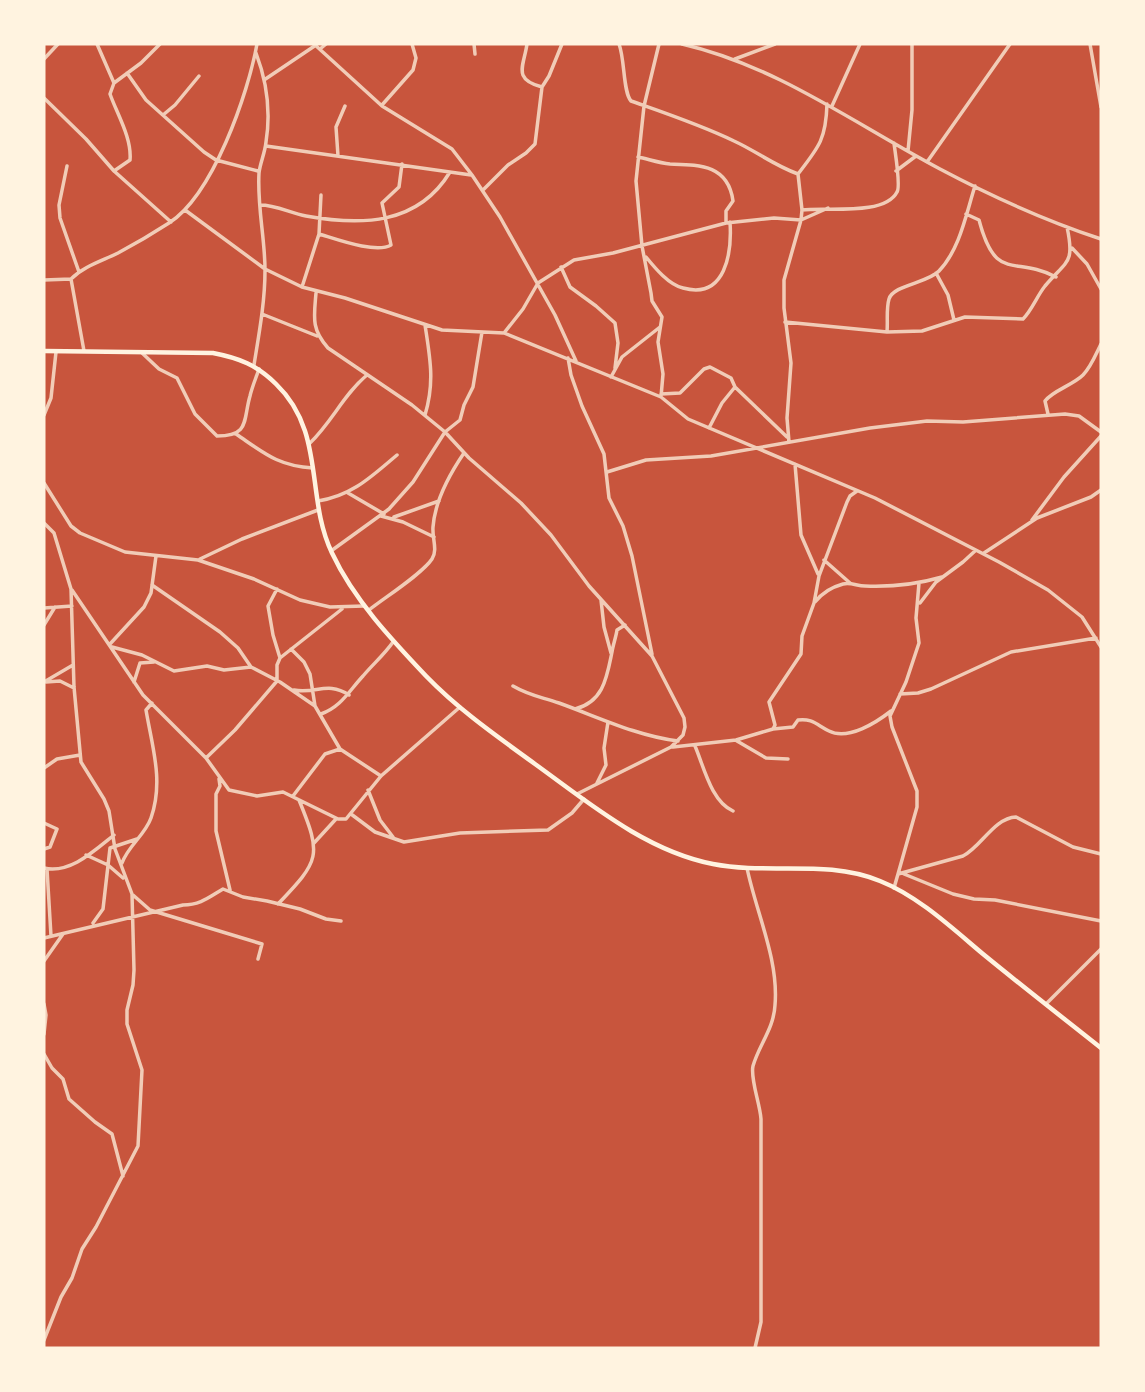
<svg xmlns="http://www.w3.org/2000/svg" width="1145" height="1392" viewBox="0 0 1145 1392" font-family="'Nunito Sans',sans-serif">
<rect width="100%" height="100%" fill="#c8553d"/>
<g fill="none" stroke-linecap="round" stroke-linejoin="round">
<path stroke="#f1ccb7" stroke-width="3.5" d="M97,44L114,83L110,94C117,114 132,138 130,160L114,171
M314,44L382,106L452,149L472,175L500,217L555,315L576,361
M474,44L475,54
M527,44C524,66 512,79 542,87
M619,44C625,60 623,92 631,101C665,113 701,125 734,141C756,151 775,166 798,174
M659,44L644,106L636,181L642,246L651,293L652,301L662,317L658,342L663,374L661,397
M682,44C777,66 855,124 940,169C991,196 1046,221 1101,239
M1090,44L1101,107
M320,49L326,44
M44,59L58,44
M735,59L775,44
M127,73L146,100L204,152L216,160L258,171
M264,80L316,45
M114,83L141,63L160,44
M44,98L86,139L114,171L171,222
M382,105L413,70L416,58L412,44
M832,106L860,44
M163,115L175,105L199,76
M266,146L471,175
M908,151L912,110V44
M338,156L336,127L345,106
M638,157C648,159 659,163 670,164C698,165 728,164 733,201L726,211V223
M927,162L1010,44
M67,166L59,205L60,218L79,272
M896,171L916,156
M483,190L508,165L526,153L535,144L542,87L549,76L562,44
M260,205C276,205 290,213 306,216C361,226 418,225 450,172
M185,210L265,269L302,287L345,298L442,330L504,333L661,397L688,419L875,498L999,562L1048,590L1082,617L1101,647
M802,210C826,207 885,216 897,192C901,186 895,152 894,143
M966,214L979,220C996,284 1014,255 1056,277
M319,234C336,239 376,254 391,245L382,203L399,187L402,164
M1072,248L1087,264L1101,289
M646,257C655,268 669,285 683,288C726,300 732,252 730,222
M561,267L570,287L596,306L615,323L618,343L615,368
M936,273L948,295L954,320
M44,280L71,279
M302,287L319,234L321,195
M316,293C314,317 311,329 328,348L412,405L445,432L469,458L521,503L551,535L589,586L652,656L684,718L685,727L683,735L671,747L577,794
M262,314L317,336
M785,322L887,332L922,331L965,317L1023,319C1032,310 1037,296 1045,286C1067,260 1075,264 1067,227
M887,332C888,322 886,309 889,299C893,285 928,283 939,271C960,249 966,214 975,186
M504,333L523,309L538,283L574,260L613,253L726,223L774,218L801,220L828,208
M84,351L71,279C84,266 102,261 118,253C135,244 152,234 169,223C213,195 248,94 257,44
M141,352L159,369L177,378L195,414L217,436C250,436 243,420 250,396C252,387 256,378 259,369
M568,358L571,375L582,406L604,454L609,498L623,526L632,556L652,654
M254,365C259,334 265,302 265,270C265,238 257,206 259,173C260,163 265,153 266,142C271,111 267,82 256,53
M611,377L622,357L660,327
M661,394L680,393L704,369L710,367L731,378L735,387L787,437
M1048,414L1045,401C1052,391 1073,385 1083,375C1091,367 1096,354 1101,344
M44,415L51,398L56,352
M425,415C435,382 430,358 425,325
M709,428L722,403L735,387
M236,434C264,453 278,466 313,468
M789,442L787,418L791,363L784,308V280L801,220L802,210L798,174C819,147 826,139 827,104
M310,443C332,422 344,394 367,375
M795,464L801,535L818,574
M607,472L646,460L711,456L870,428L927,421L963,422L1065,414L1079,416L1101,432
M44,483L71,526L80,533L125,552L198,560L254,579L300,600L330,607L364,606
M348,493L384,514
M318,501C352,496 372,476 397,455
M381,516L403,522L434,537
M394,517L439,501
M1032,520L1064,477L1101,436
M44,523L54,533L71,589L74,687L81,762L104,799L109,811L115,849L132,894L134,970L133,985L127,1010V1024L142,1070L138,1146L96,1227L82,1249L72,1278L61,1297L44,1340
M331,551L389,509L413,482L445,432L460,420L464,405L473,387L482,332
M984,553L1037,518L1091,497L1101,490
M200,559L242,539L318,510
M824,560L850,583
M919,583L916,618L919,643L906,682L890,716L892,727L917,791V807L898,874L963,856C981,847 994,818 1016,817L1073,847L1101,854
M152,585L220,632L238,648L251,667L280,682L315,706
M277,589L268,606L273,635L280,658
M72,590L143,695L206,758L229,790L257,796L283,792L338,819H346L381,776L460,707
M601,600L604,627L611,653
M815,602C822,593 832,587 843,584C851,582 857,586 865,586C890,587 918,584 942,577
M920,603L936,582L963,562L975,551
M44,608L72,606
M369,610C384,598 422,574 432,559C438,550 432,538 433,527C435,500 449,475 464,453
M44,625L55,607
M110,644L144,607L151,593L156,556
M112,647L142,655L174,671L207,666L224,670L251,667
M291,649L304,662L310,674L315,706L340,749L381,776
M44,682L73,665
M46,682L60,681L74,688
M134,682L140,663L154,662
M513,686C530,696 542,697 559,703C598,717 637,736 678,741
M294,690C316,694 328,681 349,695
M900,694L918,693L931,689L1011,652L1096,638
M575,709C604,702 607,676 612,652C613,645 616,637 617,630L625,625
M321,714C341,707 349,691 363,676C373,664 384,655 393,642
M773,729L775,725L769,702L801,654L802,636L814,603L819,576L847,502L850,496L857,491
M737,741L766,758L788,759
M695,746C704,767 711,801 733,811
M673,747L736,740L773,729L793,727L798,720C812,718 817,725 829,731C848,741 877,722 891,711
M206,758L235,730L277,681V665L280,658L342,609
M44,768L57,759L80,755
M219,779L220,786L216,794V831L230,890
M597,783L606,765L604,748L608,722
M368,790L380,820L393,837
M293,796L325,754L340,749
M351,814L375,832L404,842L460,833L548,830L572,813L584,799
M44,823L57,829L50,847L44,849
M314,843L336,819
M86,855L108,865L123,878
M122,863C128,846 145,835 151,818C164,781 152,746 146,710L152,703
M44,868C70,874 94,851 114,835
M747,868C756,912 779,960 775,1005C774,1028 759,1045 753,1066C750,1078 760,1104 761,1119V1322L755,1348
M47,869L51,936
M904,874L953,894L974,899L995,900L1101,921
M894,888L898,874
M133,895L150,910L262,944L258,959
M278,904C320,860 322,856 299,800
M93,923L103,909L110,848L137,839
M44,938L183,905C200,905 208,898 223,889L243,897L267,901L300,909L326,919L341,921
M44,961L63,934
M44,1004L46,1015L44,1034
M1046,1004L1101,949
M44,1054L52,1068L63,1079L69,1099L95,1122L112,1134L123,1176"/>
<path stroke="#fff3e0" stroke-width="4.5" d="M44,351L213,353C239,358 257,365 276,384C326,432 305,497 332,553C354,600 392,640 427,677C459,710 498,737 535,764C589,803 646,851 713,864C769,875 826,859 880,881C918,896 952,928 983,954C1022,986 1062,1017 1101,1048"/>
</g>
<rect width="1145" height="1392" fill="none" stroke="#fff3e0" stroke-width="91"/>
</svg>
